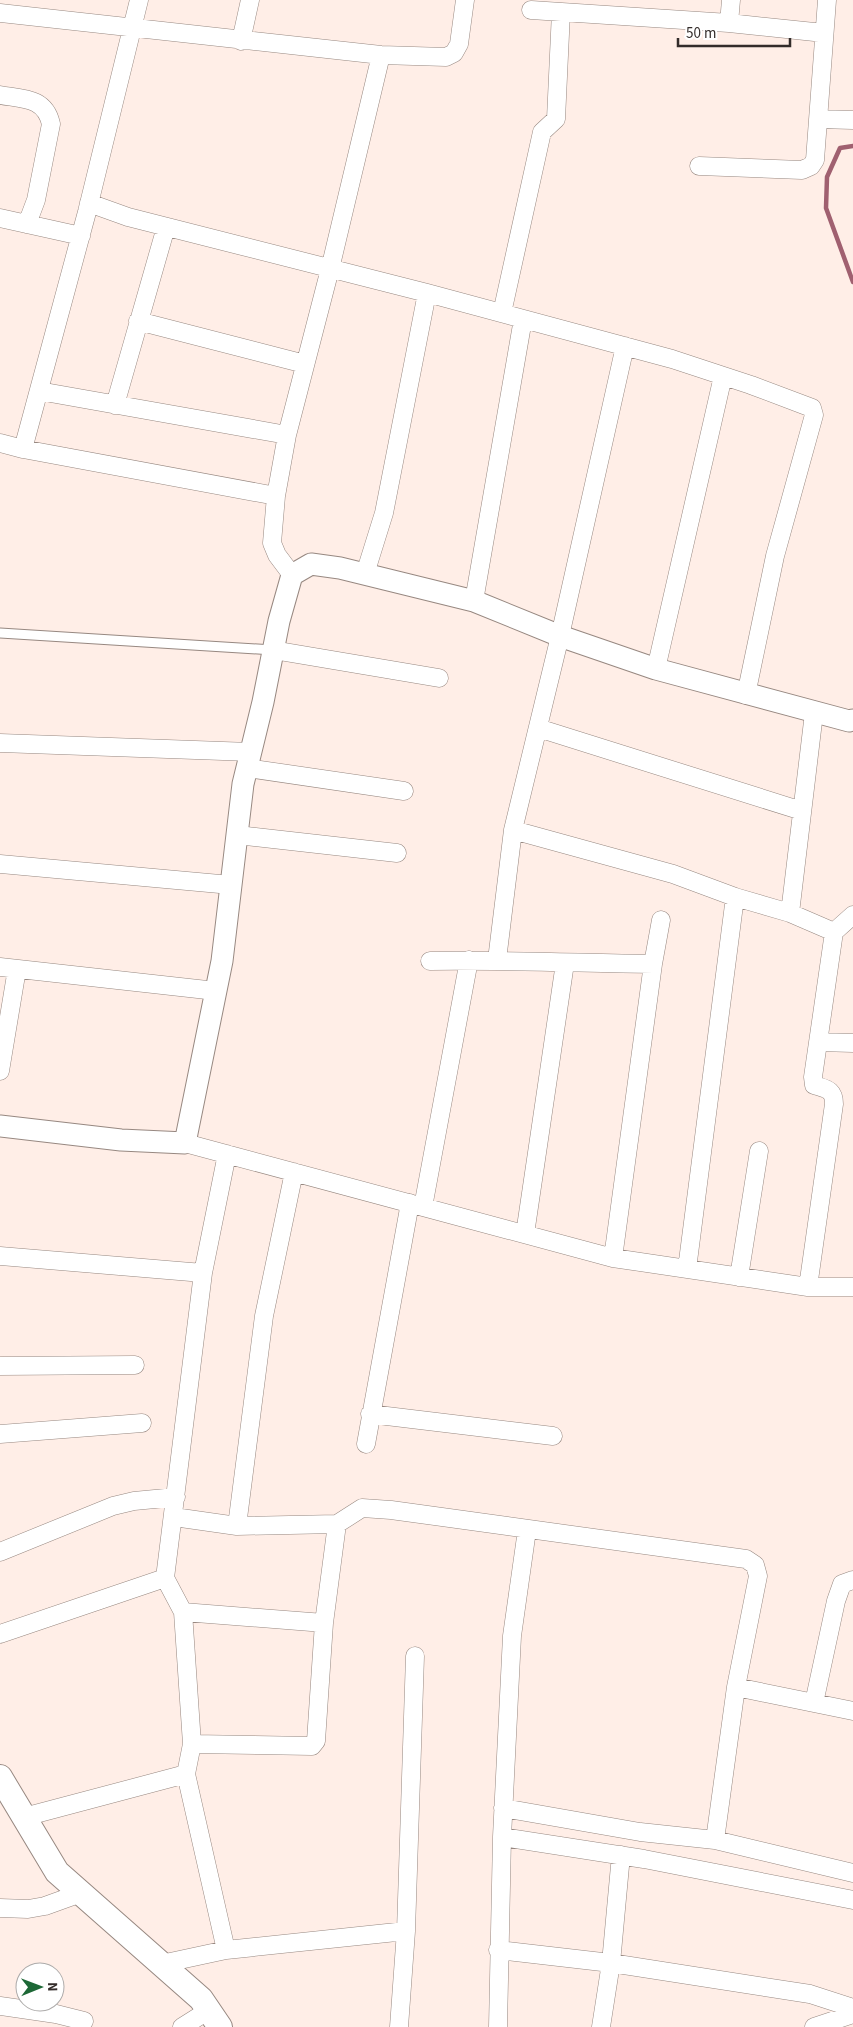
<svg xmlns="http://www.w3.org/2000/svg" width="853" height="2027" viewBox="0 0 853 2027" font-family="'Source Sans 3',sans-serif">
<rect width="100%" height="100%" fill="#ffeee7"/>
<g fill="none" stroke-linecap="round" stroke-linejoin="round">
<path stroke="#a06070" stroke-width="4.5" d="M853,146L840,148L827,177L826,208L853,282"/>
<g stroke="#978881" stroke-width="11">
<path id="service" d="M0,633L273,650"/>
</g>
<g stroke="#978881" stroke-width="19">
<path id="minor" d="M531,10L729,23L824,33
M0,13L381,55L446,57L454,53L459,44L465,0
M729,23L731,0
M241,41L250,0
M0,95C23,99 45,97 51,124L36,200L27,224
M818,119L853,120
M699,166L802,170L811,166L815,160L827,0
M89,203L128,217L427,293L672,359L751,385L812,408L814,415L775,556L746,695
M0,218L81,236
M502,313L542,132L556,119L561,12
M138,321L305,364
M39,391L287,435
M115,405L166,227
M0,443L23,449L87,212L139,0
M23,449L276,496L287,435L330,269L381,55
M276,496L272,543L277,555L292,575
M365,574L384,513L427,293
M474,601L523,319
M273,650L439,678
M656,669L723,376
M538,728L802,811
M0,743L251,752
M247,768L404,791
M513,830L673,874L735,897L790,913L834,932
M237,835L397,853
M0,864L231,885
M790,913L814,713
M497,960L513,830L560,636L625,346
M430,961C504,960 579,963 653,964
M0,967L216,991
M819,1042L853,1043
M0,1071L17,969
M185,1143L613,1258L808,1287H853
M423,1207L469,960
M525,1234L565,963
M0,1256L203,1273
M613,1258L653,964L661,920
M687,1269L735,897
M739,1277L759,1151
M808,1287L834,1104C834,1089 826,1089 814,1085L813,1077L834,932L853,915
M0,1366L135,1365
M370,1414L553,1436
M0,1434L142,1423
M366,1444L410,1203
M174,1517L237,1526L337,1524L362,1508L391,1510L746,1559L755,1565L758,1576L736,1687L853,1711
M237,1526L264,1316L294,1172
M0,1552L113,1506L134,1501L176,1497
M183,1612L324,1623
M0,1634L165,1578L203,1273L227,1154
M814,1703L836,1601L842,1584L853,1580
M192,1744L312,1746L316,1741L324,1623L337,1524
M186,1774L226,1950
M503,1808L640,1832L715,1840L853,1873
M24,1817L186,1774L192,1744L183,1612L165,1578
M502,1837L644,1859L853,1900
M715,1840L736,1687
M0,1908L28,1909L45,1906L81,1893
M498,1950L611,1963L810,1994L853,2008
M161,1964L226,1950L406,1931
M0,2006L56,2014L84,2021
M182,2027L209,2010
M399,2027L406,1931L415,1656
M498,2027L502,1837L512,1636L527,1530
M601,2027L611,1963L621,1855
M814,2027L853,2014"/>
</g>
<g stroke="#978881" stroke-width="23">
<path id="tertiary" d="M0,1126L121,1140L185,1143L222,961L243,784L263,702L279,621L292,575L311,564L340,568L474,601L560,636L656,669L849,721L853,720"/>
</g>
<g stroke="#978881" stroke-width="26">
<path id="secondary" d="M0,1777L57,1872L201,1999L220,2027"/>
</g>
<use href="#service" stroke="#fff" stroke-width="9"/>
<use href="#minor" stroke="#fff" stroke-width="18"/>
<use href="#tertiary" stroke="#fff" stroke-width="21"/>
<use href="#secondary" stroke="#fff" stroke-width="24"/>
</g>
<g transform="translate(40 1987) rotate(89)"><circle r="24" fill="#ffffff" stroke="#adabaa"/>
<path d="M0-4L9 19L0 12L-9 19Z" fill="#1d6836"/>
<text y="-8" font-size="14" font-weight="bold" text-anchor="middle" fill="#332c2a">N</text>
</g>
<path d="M678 38v8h112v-8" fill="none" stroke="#332c2a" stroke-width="2.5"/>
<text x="686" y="38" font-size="15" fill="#332c2a" stroke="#ffffff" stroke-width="4" paint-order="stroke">50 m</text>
</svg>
